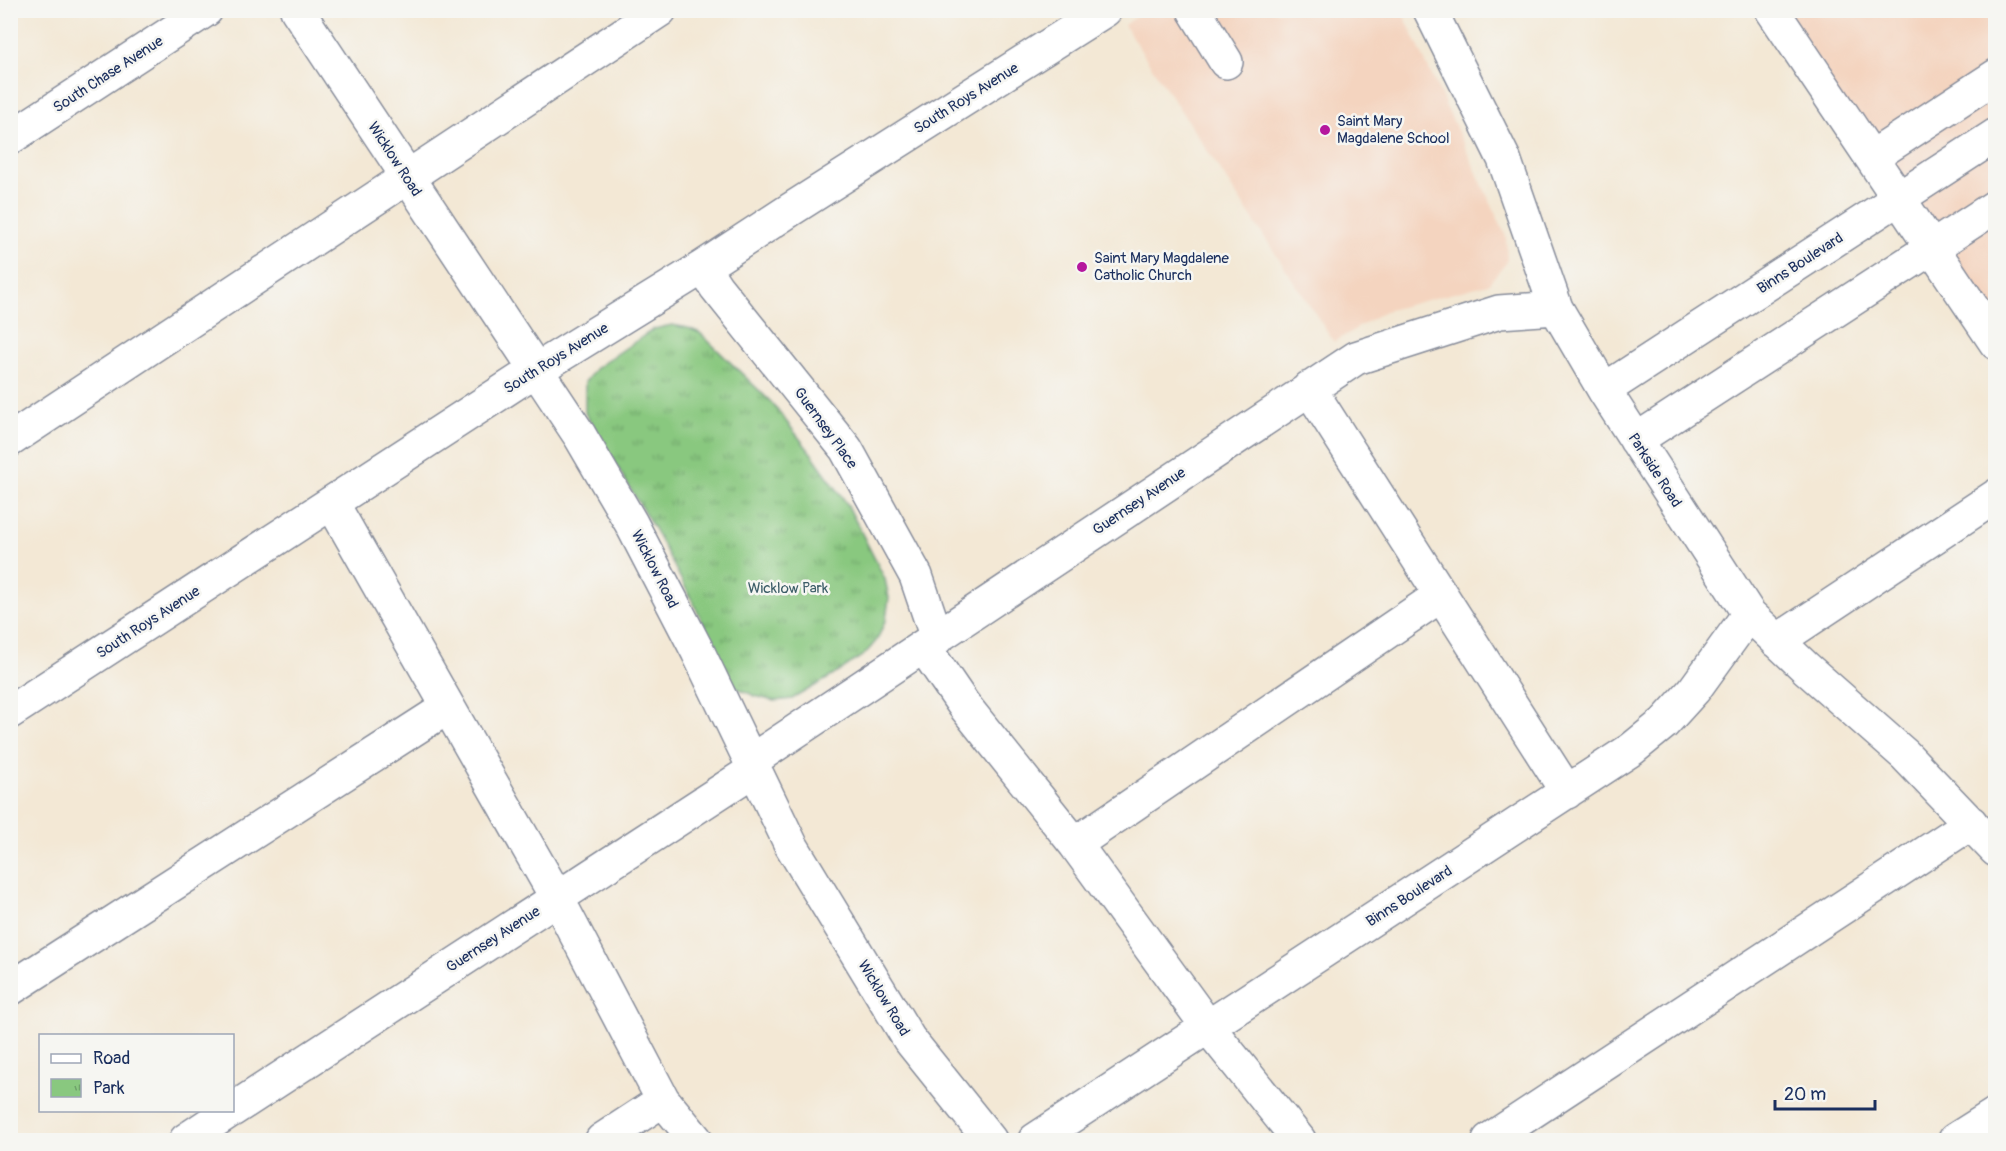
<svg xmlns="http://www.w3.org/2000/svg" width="2006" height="1151" viewBox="0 0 2006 1151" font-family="Pangolin,sans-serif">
<defs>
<pattern id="park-tufts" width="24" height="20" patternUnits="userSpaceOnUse" patternTransform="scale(1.5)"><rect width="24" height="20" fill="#89c87f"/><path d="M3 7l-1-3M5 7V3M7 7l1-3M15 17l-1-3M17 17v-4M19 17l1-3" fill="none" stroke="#6fa36b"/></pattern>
</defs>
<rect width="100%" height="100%" fill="#f6f6f2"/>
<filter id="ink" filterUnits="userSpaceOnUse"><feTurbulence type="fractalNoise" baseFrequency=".0167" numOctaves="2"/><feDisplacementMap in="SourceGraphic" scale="12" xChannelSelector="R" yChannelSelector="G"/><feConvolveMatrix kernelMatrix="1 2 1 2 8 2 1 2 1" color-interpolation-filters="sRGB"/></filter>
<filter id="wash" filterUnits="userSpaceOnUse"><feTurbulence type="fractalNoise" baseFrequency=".008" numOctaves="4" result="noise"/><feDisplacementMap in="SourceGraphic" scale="24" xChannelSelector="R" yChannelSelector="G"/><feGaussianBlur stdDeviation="1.35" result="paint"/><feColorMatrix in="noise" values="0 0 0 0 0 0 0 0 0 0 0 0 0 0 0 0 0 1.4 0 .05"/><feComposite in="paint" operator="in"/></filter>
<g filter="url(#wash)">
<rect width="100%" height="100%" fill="#f3e8d5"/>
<path fill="#f4d4bf" d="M1145,11H1402L1506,236L1507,262L1488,284L1385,311L1334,342L1124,25Z
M1757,11H1995V367L1909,237Z"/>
<path fill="url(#park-tufts)" stroke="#527c6e" stroke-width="1.5" d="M672,325L688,328L700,333L771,402L811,453L847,504L885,579L889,598L886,619L877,640L865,654L832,676L792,699L774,701L755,696L737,688L725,671L695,606L655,530L585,413V382L596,368L654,329Z"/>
</g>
<g filter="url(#ink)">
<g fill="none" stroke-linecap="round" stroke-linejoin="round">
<g stroke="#878c9a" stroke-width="36">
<path id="minor" d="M297,10L580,436L631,523L698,652L791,845L909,1039L990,1140
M1194,10L1226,62
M1430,10L1504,159L1556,308L1604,390L1749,614L1806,668L1905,755L1996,850
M1772,10L1996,343
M10,138L206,10
M1872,157L1996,76
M703,267L716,287L846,449L916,576L937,638
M1309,388L1567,792
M1604,390L1996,135
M10,440L660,10
M1636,440L1996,206
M332,503L557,898L663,1100L696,1140
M1777,641L1996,496
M924,647L963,704L1075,844L1208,1027L1299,1140
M10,712L517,382L703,267L790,210L1105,10
M751,761L1356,358L1499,312L1556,308
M1075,844L1441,595
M10,989L448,707
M232,1110L755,769
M186,1140L231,1110
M602,1140L663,1100
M1035,1140L1632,749L1664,723L1694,690L1749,614
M1489,1140L1971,823
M1955,1140L1996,1114"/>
</g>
<use href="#minor" stroke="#fff" stroke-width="33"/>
</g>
</g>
<g fill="#b5179e" stroke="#f6f6f2" stroke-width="2">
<circle cx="1325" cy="130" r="6"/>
<circle cx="1082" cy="267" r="6"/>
</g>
<g text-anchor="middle" stroke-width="5" stroke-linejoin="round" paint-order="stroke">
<g font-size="15" fill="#1b2f5e" stroke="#f6f6f2">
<text transform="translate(108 74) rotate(-33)" y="5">South Chase Avenue</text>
<text transform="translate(966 98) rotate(-32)" y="5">South Roys Avenue</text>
<text transform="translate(395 159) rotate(57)" y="5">Wicklow Road</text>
<text transform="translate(1800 263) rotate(-33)" y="5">Binns Boulevard</text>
<text transform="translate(556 358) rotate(-32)" y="5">South Roys Avenue</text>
<text transform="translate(826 428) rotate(54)" y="5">Guernsey Place</text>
<text transform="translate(1655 470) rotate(57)" y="5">Parkside Road</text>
<text transform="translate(1139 501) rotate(-34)" y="5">Guernsey Avenue</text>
<text transform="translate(655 569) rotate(63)" y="5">Wicklow Road</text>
<text transform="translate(148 622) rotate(-33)" y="5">South Roys Avenue</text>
<text transform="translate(1409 896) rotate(-33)" y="5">Binns Boulevard</text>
<text transform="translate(493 939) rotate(-33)" y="5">Guernsey Avenue</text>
<text transform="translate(884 998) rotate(59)" y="5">Wicklow Road</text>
</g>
<g font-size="15" fill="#1b2f5e" stroke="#f6f6f2" text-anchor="start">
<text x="1337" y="126">Saint Mary<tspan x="1337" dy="17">Magdalene School</tspan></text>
<text x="1094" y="263">Saint Mary Magdalene<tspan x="1094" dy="17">Catholic Church</tspan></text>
</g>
<g font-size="15" fill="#3c5d68" stroke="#f6f6f2">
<text x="788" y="593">Wicklow Park</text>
</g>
</g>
<rect width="2006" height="1151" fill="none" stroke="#f6f6f2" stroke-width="36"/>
<rect x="39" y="1034" width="195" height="78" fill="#f6f6f2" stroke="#9ea6b7" stroke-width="1.5"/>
<rect x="51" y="1054" width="30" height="9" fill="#ffffff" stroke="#9ea6b7" stroke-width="1.5"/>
<text x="93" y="1064" font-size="18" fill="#1b2f5e">Road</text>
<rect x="51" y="1079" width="30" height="18" fill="url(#park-tufts)" stroke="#9ea6b7" stroke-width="1.5"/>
<text x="93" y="1094" font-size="18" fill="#1b2f5e">Park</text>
<path d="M1775 1100v9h100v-9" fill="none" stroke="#1b2f5e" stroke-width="3"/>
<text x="1784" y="1100" font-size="18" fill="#1b2f5e" stroke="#f6f6f2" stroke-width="4.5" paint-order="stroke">20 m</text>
</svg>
